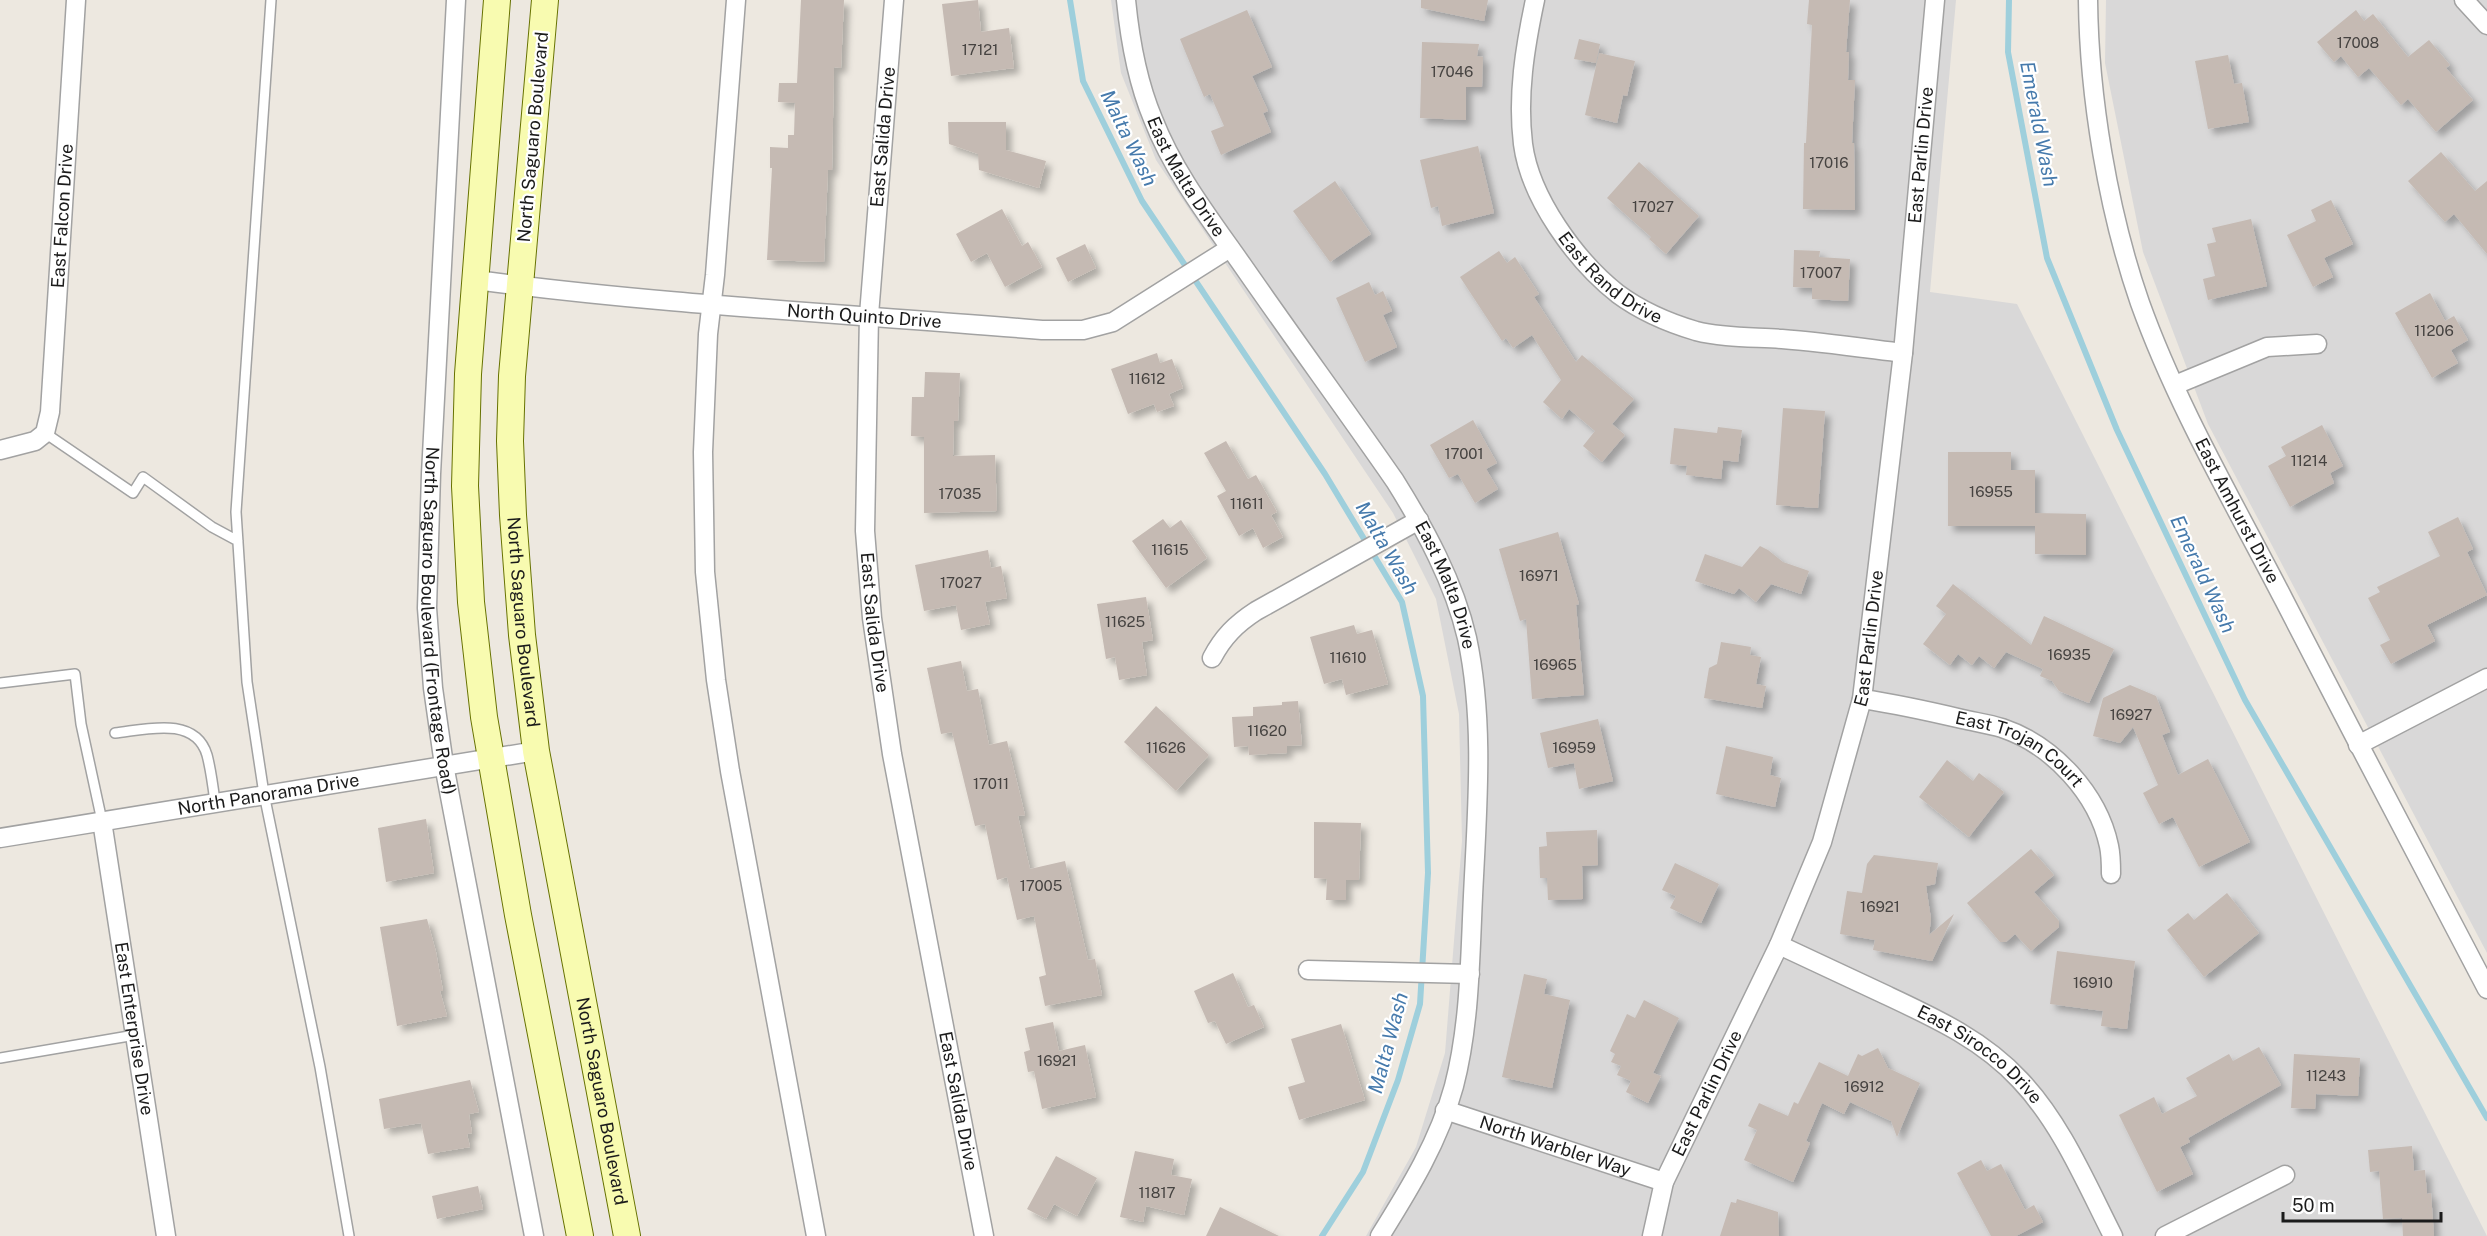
<svg xmlns="http://www.w3.org/2000/svg" width="2487" height="1236" viewBox="0 0 2487 1236" font-family="'Public Sans',sans-serif">
<defs>
<filter id="shadow"><feDropShadow dx="5.5" dy="5.5" stdDeviation="3" flood-color="#0004"/></filter>
</defs>
<rect width="100%" height="100%" fill="#ede8e0"/>
<path fill="#d9d8d8" d="M1111,0H1956L1930,292L2017,304L2487,1236H1366L1416,1147L1445,1053L1462,841L1459,714L1436,599L1393,513L1156,160L1121,73Z
M2106,0H2487V953L2208,424L2143,252L2105,63Z"/>
<g fill="none" stroke-linecap="round" stroke-linejoin="round">
<path stroke="#9ecfdc" stroke-width="6" d="M1070,0L1083,81L1142,201L1325,474L1402,602L1423,696L1428,873L1420,1004L1398,1080L1363,1172L1322,1236
M2009,0L2008,52L2047,258L2117,430L2245,700L2487,1118"/>
</g>
<path fill="#c5bab3" filter="url(#shadow)" d="M801,0H844L841,68L834,67L832,170H828L824,262L767,260L772,168H770V147L788,148V135H794L795,103L778,102L779,83H797Z
M978,0L981,32L1009,28L1014,68L951,76L942,4Z
M1421,0H1488L1484,21L1421,8Z
M1809,0H1850L1846,52H1849L1848,80H1855L1852,143H1854L1855,210L1803,209L1804,143H1806L1812,25L1807,24Z
M1247,10L1272,67L1252,76L1268,111L1263,113L1271,132L1221,155L1211,131L1224,126L1210,94L1204,97L1180,39Z
M2356,10L2364,21L2373,14L2408,57L2429,40L2450,65L2446,68L2473,100L2436,132L2408,99L2401,105L2369,68L2358,77L2341,56L2334,62L2317,42Z
M1579,39L1600,44L1596,63L1574,59Z
M1422,42L1479,44L1477,56L1483,57L1482,87H1466V120L1420,118Z
M1599,53L1635,61L1627,96L1623,95L1617,123L1585,115Z
M2228,55L2234,84L2242,83L2249,122L2208,129L2195,61Z
M948,122H1006V150L1046,161L1039,188L979,170L978,154L949,144Z
M1478,146L1494,213L1442,226L1438,206L1431,208L1420,160Z
M2441,152L2475,191L2487,181V254L2454,214L2445,222L2408,181Z
M1639,162L1699,216L1666,254L1649,239L1651,237L1607,198Z
M1335,181L1371,234L1330,262L1293,211Z
M2331,200L2353,244L2324,258L2333,277L2313,287L2287,235L2316,221L2311,210Z
M1002,209L1022,246L1028,242L1042,267L1005,287L987,253L971,262L956,234Z
M2251,219L2267,286L2208,300L2203,279L2215,276L2207,244L2216,242L2212,228Z
M1085,244L1096,268L1068,282L1056,258Z
M1794,250L1820,251L1819,257L1850,259L1848,301L1812,299V288L1793,287Z
M1499,251L1507,263L1515,257L1539,294L1534,297L1576,362L1582,355L1634,399L1612,424L1625,435L1602,462L1583,446L1595,431L1569,409L1562,419L1543,402L1561,380L1532,335L1513,348L1506,338L1502,341L1460,277Z
M1369,282L1375,295L1383,291L1392,311L1383,315L1397,347L1365,362L1336,298Z
M2430,293L2445,321L2454,316L2468,340L2451,350L2458,363L2432,378L2395,313Z
M1157,353L1160,363L1172,359L1183,388L1169,394L1174,406L1157,412L1154,404L1128,414L1111,369Z
M925,372L960,373L958,421H954L953,456L995,455L997,511L924,513V437L911,436L912,397H924Z
M1783,408L1825,411L1818,508L1776,505Z
M1473,420L1497,463L1486,469L1498,489L1475,503L1458,474L1449,478L1430,445Z
M2322,425L2343,466L2330,473L2334,483L2290,507L2268,466L2286,456L2281,447Z
M1718,427L1742,430L1738,462L1723,460L1721,479L1686,475L1687,466L1670,464L1674,428L1717,433Z
M1226,441L1248,479L1256,475L1277,512L1271,515L1283,537L1263,548L1253,528L1239,536L1217,496L1226,491L1204,453Z
M1948,452H2011V470H2035V526H1948Z
M2035,513L2086,514V555L2035,554Z
M2458,517L2473,549L2467,552L2487,595L2427,625L2435,641L2391,664L2380,645L2390,640L2368,598L2380,592L2377,587L2440,556L2428,532Z
M1163,519L1170,528L1181,520L1207,558L1166,588L1132,541Z
M1558,532L1579,604L1576,605L1584,695L1532,699L1526,619L1520,621L1499,549Z
M1760,546L1768,550L1783,562L1809,571L1801,594L1771,584L1756,602L1739,588L1734,594L1695,581L1705,554L1742,567Z
M988,550L991,568L1001,566L1007,598L985,602L990,624L961,630L956,605L924,611L915,565Z
M1953,584L2031,645L2044,616L2114,649L2089,703L2059,691L2052,681L2040,676L2043,669L2006,652L1994,668L1979,656L1972,665L1958,654L1950,665L1923,644L1946,614L1936,606Z
M1146,597L1153,640L1142,642L1147,675L1119,680L1115,657L1106,659L1097,604Z
M1354,625L1357,634L1372,630L1388,684L1346,695L1342,679L1324,684L1310,637Z
M1721,642L1751,647L1750,655L1761,657L1756,684L1766,686L1762,708L1704,698L1709,668L1717,664Z
M961,661L967,691L978,689L989,745L1007,741L1025,815L1018,816L1030,869L1065,861L1088,960L1095,959L1102,995L1045,1006L1039,977L1046,975L1034,916L1017,920L1007,877L997,880L985,824L975,826L952,732L941,734L927,668Z
M2130,685L2156,696L2170,732L2162,735L2178,775L2208,759L2250,842L2199,867L2173,817L2159,824L2143,793L2158,785L2133,727L2120,743L2093,736L2103,698Z
M1298,701L1302,745L1287,746V753L1249,755L1248,746L1234,747L1232,717L1253,716V707L1282,705V702Z
M1156,706L1209,755L1176,791L1124,742Z
M1598,719L1613,781L1579,789L1574,763L1548,768L1540,733Z
M1726,746L1773,757L1770,775L1781,778L1775,807L1716,794Z
M1947,760L1973,781L1979,773L2004,792L1969,837L1919,797Z
M426,819L434,873L386,882L378,828Z
M1314,822L1361,823L1359,880H1346V900H1326L1327,879L1314,878Z
M1597,830L1598,865L1582,866L1583,899L1548,900L1547,878H1540L1539,847L1547,846L1546,832Z
M2031,849L2054,875L2034,892L2059,921V927L2031,951L2015,934L2006,942H2000L1967,903Z
M1874,855L1938,863L1935,884L1926,886L1931,919L1929,935L1954,914L1932,961L1873,950L1875,940L1840,934L1847,891L1862,893L1867,864Z
M1675,863L1719,884L1701,923L1670,908L1676,896L1662,890Z
M2227,893L2259,933L2204,977L2167,930L2188,913L2194,920Z
M427,919L436,952L443,991H440L447,1016L397,1026L380,927Z
M2057,951L2135,961L2127,1029L2101,1026L2103,1011L2050,1004Z
M1233,973L1248,1007L1254,1005L1264,1027L1226,1044L1215,1021L1208,1023L1194,991Z
M1524,974L1547,979L1544,994L1570,1000L1552,1088L1502,1077Z
M1644,1000L1679,1018L1653,1073L1661,1076L1648,1103L1626,1092L1631,1081L1617,1075L1621,1066L1611,1062L1615,1054L1610,1051L1627,1014L1635,1018Z
M1053,1022L1059,1051L1085,1045L1096,1097L1042,1109L1034,1071L1028,1072L1024,1052L1030,1050L1025,1028Z
M1341,1024L1365,1100L1299,1120L1288,1087L1305,1082L1291,1039Z
M2259,1047L2281,1085L2188,1138L2190,1142L2180,1147L2193,1174L2157,1192L2119,1115L2154,1097L2162,1114L2197,1096L2186,1078L2229,1054L2233,1061Z
M1878,1048L1888,1068L1920,1083L1897,1137L1891,1121L1850,1102L1844,1114L1822,1103L1806,1141L1810,1143L1793,1182L1744,1160L1757,1130L1748,1126L1759,1103L1788,1116L1794,1102L1798,1104L1819,1062L1848,1076L1858,1054L1862,1056Z
M2294,1054L2360,1058L2358,1096L2316,1094L2315,1109L2291,1108Z
M470,1080L479,1112L469,1114L472,1133L467,1134L470,1147L428,1154L421,1123L384,1129L379,1099Z
M2412,1146L2414,1171L2425,1170L2427,1194L2431,1193L2434,1236H2403L2402,1218L2383,1219L2379,1171L2370,1172L2368,1150Z
M1135,1151L1174,1159L1171,1175L1192,1179L1184,1215L1146,1206L1143,1222L1120,1217Z
M1056,1156L1097,1178L1077,1216L1054,1204L1046,1219L1027,1209Z
M1981,1160L1987,1171L2001,1164L2025,1210L2034,1205L2043,1222L2016,1236H1991L1957,1173Z
M478,1186L483,1209L437,1219L432,1196Z
M1737,1199L1778,1212L1779,1236H1720L1731,1202L1736,1203Z
M1220,1207L1279,1236H1206Z"/>
<g fill="none" stroke-linecap="round" stroke-linejoin="round">
<g stroke="#a2a2a2" stroke-width="12">
<path id="service" d="M271,0L236,512L247,682L264,794L320,1067L349,1236
M45,433L133,493L143,477L212,527L238,541
M0,683L75,674L81,724L102,821
M115,733C144,730 195,715 207,755C211,770 213,786 215,802
M0,1058L135,1035"/>
</g>
<g stroke="#a2a2a2" stroke-width="21">
<g id="minor">
<path id="s1" d="M456,0L431,474L427,608L433,688L444,765L534,1236"/>
<path d="M736,0L715,275L708,334L703,452L705,572L716,680L730,771L816,1236"/>
<path id="s2" d="M894,0L869,315L865,531L872,618L892,754L984,1236"/>
<path id="s3" d="M1126,0C1130,41 1137,81 1153,119C1174,173 1210,219 1243,266C1293,338 1345,409 1395,481C1425,529 1454,582 1467,638C1485,722 1477,811 1473,896C1470,959 1470,1024 1454,1086C1439,1141 1410,1188 1380,1236"/>
<path id="s4" d="M1535,0C1525,47 1517,95 1523,144C1530,198 1576,261 1618,294C1641,311 1669,323 1696,331C1723,338 1754,337 1782,339C1822,342 1863,348 1903,353"/>
<path id="s5" d="M2088,0C2089,97 2108,211 2140,303C2177,406 2234,503 2284,600C2351,730 2419,860 2487,989"/>
<path d="M2464,0L2487,25"/>
<path id="s6" d="M476,280C664,305 853,314 1042,330H1083L1113,322L1230,248"/>
<path d="M2175,385L2267,347L2317,344"/>
<path id="s7" d="M0,450L35,441L45,433L50,412L76,0"/>
<path d="M1212,658C1223,637 1236,624 1256,611L1419,520"/>
<path id="s8" d="M1862,699C1896,704 1928,711 1962,719C1975,722 1989,724 2002,728C2053,745 2098,794 2109,846C2111,855 2111,865 2111,874"/>
<path d="M2358,745L2487,678"/>
<path id="s9" d="M102,821L166,1236"/>
<path id="s10" d="M0,838L536,751"/>
<path id="s11" d="M1779,945C1815,962 1851,979 1886,995C1935,1018 1983,1040 2020,1080C2061,1123 2086,1183 2113,1236"/>
<path d="M1308,970L1470,974"/>
<path id="s12" d="M1445,1110L1664,1182"/>
<path id="s13" d="M1652,1236L1664,1182L1779,945L1822,842L1862,699L1903,353L1935,0"/>
<path d="M2165,1236L2285,1175"/>
</g>
</g>
<g stroke="#677202" stroke-width="28">
<g id="secondary">
<path d="M497,0L468,374L465,486L471,602L484,717L518,915L580,1236"/>
<path id="s14" d="M545,0L512,376L510,441L513,515L522,635L536,751L627,1236"/>
</g>
</g>
<use href="#service" stroke="#fff" stroke-width="9"/>
<use href="#minor" stroke="#fff" stroke-width="18"/>
<use href="#secondary" stroke="#f8fbb0" stroke-width="26"/>
</g>
<g text-anchor="middle" stroke-width="4.5" stroke-linejoin="round" paint-order="stroke">
<g font-size="15" fill="#464341">
<text x="2358" y="48">17008</text>
<text x="980" y="55">17121</text>
<text x="1452" y="77">17046</text>
<text x="1829" y="168">17016</text>
<text x="1653" y="212">17027</text>
<text x="1821" y="278">17007</text>
<text x="2434" y="336">11206</text>
<text x="1147" y="384">11612</text>
<text x="1464" y="459">17001</text>
<text x="2309" y="466">11214</text>
<text x="1991" y="497">16955</text>
<text x="960" y="499">17035</text>
<text x="1247" y="509">11611</text>
<text x="1170" y="555">11615</text>
<text x="1539" y="581">16971</text>
<text x="961" y="588">17027</text>
<text x="1125" y="627">11625</text>
<text x="2069" y="660">16935</text>
<text x="1348" y="663">11610</text>
<text x="1555" y="670">16965</text>
<text x="2131" y="720">16927</text>
<text x="1267" y="736">11620</text>
<text x="1166" y="753">11626</text>
<text x="1574" y="753">16959</text>
<text x="991" y="789">17011</text>
<text x="1041" y="891">17005</text>
<text x="1880" y="912">16921</text>
<text x="2093" y="988">16910</text>
<text x="1057" y="1066">16921</text>
<text x="2326" y="1081">11243</text>
<text x="1864" y="1092">16912</text>
<text x="1157" y="1198">11817</text>
</g>
<g font-size="18" fill="#1b1b1b" stroke="#fff">
<text transform="translate(533 137) rotate(-85)" y="6">North Saguaro Boulevard</text>
<text transform="translate(883 137) rotate(-85)" y="6">East Salida Drive</text>
<text dy="6" stroke="none"><textPath href="#s13" startOffset="1126">East Parlin Drive</textPath></text>
<text dy="6" stroke="none"><textPath href="#s3" startOffset="189">East Malta Drive</textPath></text>
<text dy="6" stroke="none"><textPath href="#s7" startOffset="267">East Falcon Drive</textPath></text>
<text dy="6" stroke="none"><textPath href="#s4" startOffset="310">East Rand Drive</textPath></text>
<text dy="6" stroke="none"><textPath href="#s6" startOffset="390">North Quinto Drive</textPath></text>
<text dy="6" stroke="none"><textPath href="#s5" startOffset="538">East Amhurst Drive</textPath></text>
<text dy="6" stroke="none"><textPath href="#s3" startOffset="675">East Malta Drive</textPath></text>
<text dy="6" stroke="none"><textPath href="#s1" startOffset="622">North Saguaro Boulevard (Frontage Road)</textPath></text>
<text dy="6" stroke="none"><textPath href="#s14" startOffset="624">North Saguaro Boulevard</textPath></text>
<text dy="6" stroke="none"><textPath href="#s2" startOffset="624">East Salida Drive</textPath></text>
<text dy="6" stroke="none"><textPath href="#s13" startOffset="640">East Parlin Drive</textPath></text>
<text dy="6" stroke="none"><textPath href="#s8" startOffset="168">East Trojan Court</textPath></text>
<text dy="6" stroke="none"><textPath href="#s10" startOffset="272">North Panorama Drive</textPath></text>
<text dy="6" stroke="none"><textPath href="#s9" startOffset="210">East Enterprise Drive</textPath></text>
<text dy="6" stroke="none"><textPath href="#s11" startOffset="230">East Sirocco Drive</textPath></text>
<text dy="6" stroke="none"><textPath href="#s13" startOffset="154">East Parlin Drive</textPath></text>
<text dy="6" stroke="none"><textPath href="#s14" startOffset="1110">North Saguaro Boulevard</textPath></text>
<text dy="6" stroke="none"><textPath href="#s2" startOffset="1110">East Salida Drive</textPath></text>
<text dy="6" stroke="none"><textPath href="#s12" startOffset="116">North Warbler Way</textPath></text>
</g>
<g font-size="20" font-style="italic" fill="#467aac" stroke="#fff">
<text transform="translate(2039 124) rotate(79)" y="7">Emerald Wash</text>
<text transform="translate(1129 138) rotate(64)" y="7">Malta Wash</text>
<text transform="translate(1387 548) rotate(60)" y="7">Malta Wash</text>
<text transform="translate(2203 574) rotate(65)" y="7">Emerald Wash</text>
<text transform="translate(1388 1043) rotate(-75)" y="7">Malta Wash</text>
</g>
</g>
<path d="M2283 1212v9h158v-9" fill="none" stroke="#1b1b1b" stroke-width="3"/>
<text x="2292" y="1212" font-size="18" fill="#1b1b1b" stroke="#ffffff" stroke-width="4.5" paint-order="stroke">50 m</text>
</svg>
